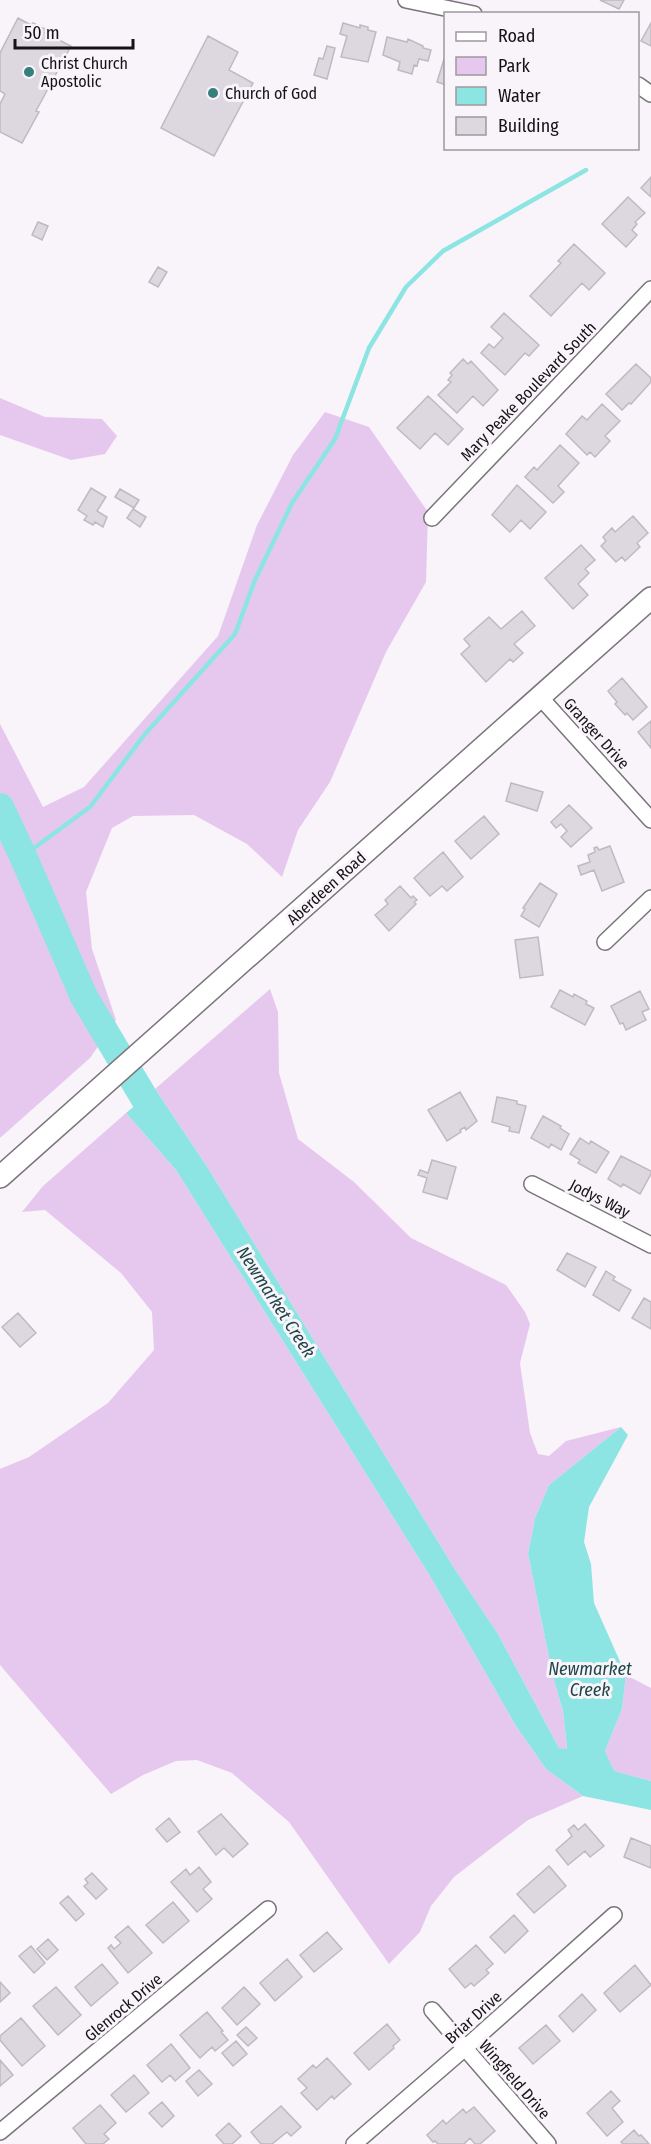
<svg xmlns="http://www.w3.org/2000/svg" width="651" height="2144" viewBox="0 0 651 2144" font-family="'Fira Sans Condensed',sans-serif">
<rect width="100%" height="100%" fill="#f9f3fa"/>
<path fill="#e6c8ef" d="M0,398L45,417L102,419L117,436L105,454L71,460L0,435Z
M325,412L369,427L428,512L426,582L386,652L330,782L298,830L282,877L247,844L194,815L133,816L112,828L86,892L92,949L116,1020L90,1058L0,1138V724L43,807L84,787L218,636L257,525L293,455Z
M270,989L278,1012L279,1073L298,1139L354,1182L411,1238L506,1285L525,1312L530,1324L520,1363L530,1433L538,1454L549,1456L566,1441L621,1427L549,1485L535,1518L528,1554L553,1677L563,1711L567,1750L559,1748L498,1634L456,1571L206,1165L155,1089Z
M126,1113L176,1170L430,1576L516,1726L546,1769L583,1796L528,1820L454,1877L431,1906L420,1932L389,1964L289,1822L232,1773L197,1760L176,1761L143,1775L111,1794L0,1665V1469L29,1457L108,1403L154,1350L152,1312L121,1273L45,1210L22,1212L43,1186Z
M626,1675L651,1688V1781L613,1771L605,1751L622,1709Z"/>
<path fill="#8ce5e2" d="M155,1089L206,1165L456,1571L498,1634L559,1748L567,1749L563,1711L553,1677L528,1554L535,1518L549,1485L621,1427L628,1435L589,1507L584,1542L591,1564L594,1603L626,1675L622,1709L605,1751L614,1771L651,1781V1810L583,1796L546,1769L516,1726L430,1576L176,1170L126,1113Z"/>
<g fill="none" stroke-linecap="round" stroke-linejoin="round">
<path stroke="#8ce5e2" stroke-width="4.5" d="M23,856L90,807L145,734L235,634L255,580L292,503L335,439L369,348L406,287L443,251L586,170"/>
<path stroke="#8ce5e2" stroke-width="28" d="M0,807L23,856L84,997L164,1131"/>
</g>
<path fill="#ddd8df" stroke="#bfb9c1" stroke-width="1.5" d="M600,0H624L619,9Z
M18,18L31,25L33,23L47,30L45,33L71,46L36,111L39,112L22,143L0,132V104L5,94L0,91V53Z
M343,23L360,28V25L368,27V30L376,32L368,62L341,57L347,36L340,34Z
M651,23V46L641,41Z
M208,36L238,52L229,70L253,83L214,156L161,128Z
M387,37L407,42L408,39L423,46V48L431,50L428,61L419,59L417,66L414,65L412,74L398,70L400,62L383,55Z
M327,46L335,48L327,79L314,75L319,58L323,59Z
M445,56H446V85L437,82Z
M651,177V197L641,188Z
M628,197L645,213L635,222L637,224L632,230L637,235L626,247L602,224Z
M38,222L48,226L42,240L32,235Z
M574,244L605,273L589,290L582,283L551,316L530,296L561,263L558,261Z
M158,267L167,272L158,287L149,282Z
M504,313L539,345L529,356L525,353L505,375L481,353L489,344L494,348L503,338L491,327Z
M463,359L468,364L471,361L498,390L483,406L473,396L457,413L438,395L451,382L448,380L452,375L450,373Z
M636,364L651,378V382L631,404L629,403L622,410L606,394Z
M428,396L463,429L448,445L435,433L420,449L397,428Z
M602,404L620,421L605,436L610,441L595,457L590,452L587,455L566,434L582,416L587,420Z
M560,445L579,463L558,486L564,492L553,503L525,477L534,467L537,470Z
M517,485L546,512L530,529L521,520L510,532L492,515Z
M91,488L106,497L97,511L107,517L103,527L95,522L93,525L84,520L87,516L78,510Z
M120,489L139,500L134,508L115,497Z
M133,509L146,517L140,527L127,518Z
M633,516L648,533L637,543L640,547L625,561L622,557L616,562L601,546L606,541L603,537L612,528L615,532Z
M581,545L595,560L585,569L589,573L578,584L588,595L573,609L545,578Z
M522,611L535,626L514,644L523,653L513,662L510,659L486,682L461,654L470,646L464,639L489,617L501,629Z
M622,678L647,707L633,720L627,713L625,715L615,704L617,702L608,691Z
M651,721V748L638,732Z
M511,783L543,792L537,811L506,801Z
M569,805L592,828L571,847L561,837L567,831L561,824L556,828L551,822Z
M484,816L499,834L471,859L455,841Z
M610,846L624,882L602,891L594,870L581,875L578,866L590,862L588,855L595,852L594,848L597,847L599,850Z
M443,852L463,877L447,891L442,886L430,896L414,878Z
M540,883L557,894L539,927L521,916L525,909L523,908Z
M400,886L411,898L413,896L417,900L414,902L416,904L389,931L375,915L388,904L385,900Z
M538,937L543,975L520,978L515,940Z
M560,990L573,997L574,994L587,1001L586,1004L594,1008L585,1025L551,1007Z
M640,991L649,1009L642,1012L646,1020L626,1030L623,1023L620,1024L611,1006Z
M460,1092L477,1121L466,1130L465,1127L460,1130L461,1132L447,1141L428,1110Z
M497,1097L517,1101V1104L526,1106L519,1133L509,1131L510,1127L492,1122Z
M543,1116L561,1126L560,1128L569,1134L561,1150L551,1144L549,1148L531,1138Z
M580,1138L589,1144L591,1141L609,1152L596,1173L578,1163L580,1160L570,1154Z
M621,1156L651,1171V1174L640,1194L623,1184L621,1187L608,1179Z
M432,1160L456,1167L447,1199L423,1192L427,1178L418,1175L420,1170L428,1173Z
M567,1253L596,1267L585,1287L557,1270Z
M606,1271L615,1277L613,1280L631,1290L619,1311L593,1295Z
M644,1298L651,1302V1329L632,1318Z
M18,1313L36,1333L20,1347L2,1327Z
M221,1814L248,1844L233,1857L224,1848L216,1855L198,1832Z
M169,1818L180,1832L167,1842L156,1829Z
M585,1824L604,1846L590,1857L585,1851L568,1865L556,1850L572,1836L568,1830L574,1825L578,1830Z
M631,1838L651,1846V1868L624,1857Z
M549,1866L566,1886L534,1913L517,1894Z
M199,1867L211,1882L203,1889L212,1899L197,1912L171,1882L186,1869L190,1875Z
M92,1873L107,1889L96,1899L84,1886L88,1883L85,1879Z
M68,1896L84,1914L76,1921L60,1903Z
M173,1902L189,1921L163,1943L146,1925Z
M514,1915L528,1931L505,1953L490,1937Z
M128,1926L152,1953L128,1973L108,1948L111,1945L114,1949L121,1943L115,1937Z
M327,1932L342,1949L314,1972L300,1955Z
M48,1939L58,1950L47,1960L37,1949Z
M476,1945L493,1964L486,1970L489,1973L474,1986L471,1983L465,1988L449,1969Z
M31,1946L45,1963L34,1973L19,1956Z
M287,1959L302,1977L275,2001L260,1983Z
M102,1964L118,1983L91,2006L75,1987Z
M635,1965L651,1985L620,2012L604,1993Z
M0,1982L10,1993L0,2002Z
M56,1987L81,2015L58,2035L33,2006Z
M244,1987L260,2004L237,2025L222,2008Z
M582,1994L596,2010L573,2032L559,2016Z
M207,2012L223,2031L221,2032L228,2040L215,2051L212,2047L200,2058L180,2035Z
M21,2018L45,2046L22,2066L0,2040V2036Z
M387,2024L400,2040L393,2046L394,2048L369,2070L354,2053Z
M546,2025L560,2041L533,2064L519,2048Z
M246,2027L257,2038L248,2046L237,2035Z
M236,2041L247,2054L233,2066L222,2053Z
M171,2044L190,2068L175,2081L170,2075L162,2082L147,2065Z
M327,2058L351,2084L334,2099L332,2096L317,2110L301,2093L307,2088L298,2079L313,2065L316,2068Z
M0,2060L13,2075L0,2086Z
M199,2070L212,2084L198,2096L186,2081Z
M134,2075L149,2093L126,2112L111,2095Z
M611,2091L620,2101L612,2108L623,2122L607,2136L587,2113Z
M162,2102L174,2116L162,2127L149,2113Z
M100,2105L116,2123L104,2134L109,2139L103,2144H86L73,2128Z
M281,2106L301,2127L291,2136L287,2132L272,2144H261L251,2132Z
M474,2107L495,2131L480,2144H475L470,2138L464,2144H438L435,2141L433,2142L427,2135L443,2120L446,2124L463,2109L466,2113Z
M229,2123L241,2136L232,2144H224L216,2135Z
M634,2130L639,2136L641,2135L649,2144H623L621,2142Z"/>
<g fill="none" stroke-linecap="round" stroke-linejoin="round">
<g stroke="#7a757b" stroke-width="18">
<path id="minor" d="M406,0L474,14
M638,85L651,94
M432,518L651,289
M540,697L651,820
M605,942L651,898
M532,1184L651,1245
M432,2010L548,2144
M0,2132L268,1909
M354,2144L465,2048L614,1915"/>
</g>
<g stroke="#7a757b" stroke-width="24">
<path id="secondary" d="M0,1177L651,598"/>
</g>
<use href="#minor" stroke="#fff" stroke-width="15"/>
<use href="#secondary" stroke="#fff" stroke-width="21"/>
</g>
<g fill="#367f7d" stroke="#f9f3fa" stroke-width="2">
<circle cx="29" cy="72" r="6"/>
<circle cx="213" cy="93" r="6"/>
</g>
<g text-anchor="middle" stroke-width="6" stroke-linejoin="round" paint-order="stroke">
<g font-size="16" fill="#151316" stroke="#f9f3fa" text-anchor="start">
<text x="41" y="69">Christ Church<tspan x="41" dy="18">Apostolic</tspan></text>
<text x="225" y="99">Church of God</text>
</g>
<g font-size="16" fill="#151316" stroke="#f9f3fa">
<text transform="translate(528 391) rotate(-46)" y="6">Mary Peake Boulevard South</text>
<text transform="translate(597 733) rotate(48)" y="6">Granger Drive</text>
<text transform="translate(326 888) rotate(-42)" y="6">Aberdeen Road</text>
<text transform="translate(600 1198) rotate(27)" y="6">Jodys Way</text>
<text transform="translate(123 2007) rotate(-40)" y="6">Glenrock Drive</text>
<text transform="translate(473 2017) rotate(-42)" y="6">Briar Drive</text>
<text transform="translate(515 2079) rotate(49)" y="6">Wingfield Drive</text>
</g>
<g font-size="18" font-style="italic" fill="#1d4746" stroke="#f9f3fa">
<text transform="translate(276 1302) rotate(57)" y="6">Newmarket Creek</text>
<text x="590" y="1675">Newmarket<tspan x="590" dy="21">Creek</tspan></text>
</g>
</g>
<rect x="444" y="12" width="195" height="138" fill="#f9f3fa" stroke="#9e999f" stroke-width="1.5"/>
<rect x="456" y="32" width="30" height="9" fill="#ffffff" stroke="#9e999f" stroke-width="1.5"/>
<text x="498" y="42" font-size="18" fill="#151316">Road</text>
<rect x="456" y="57" width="30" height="18" fill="#e6c8ef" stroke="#9e999f" stroke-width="1.5"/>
<text x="498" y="72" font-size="18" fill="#151316">Park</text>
<rect x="456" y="87" width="30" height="18" fill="#8ce5e2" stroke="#9e999f" stroke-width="1.5"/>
<text x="498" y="102" font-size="18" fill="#151316">Water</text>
<rect x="456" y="117" width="30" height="18" fill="#ddd8df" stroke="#9e999f" stroke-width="1.5"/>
<text x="498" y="132" font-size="18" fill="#151316">Building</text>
<path d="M15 39v9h118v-9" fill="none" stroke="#151316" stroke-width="3"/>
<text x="24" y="39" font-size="18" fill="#151316" stroke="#f9f3fa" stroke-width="4.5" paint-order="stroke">50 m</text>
</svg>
